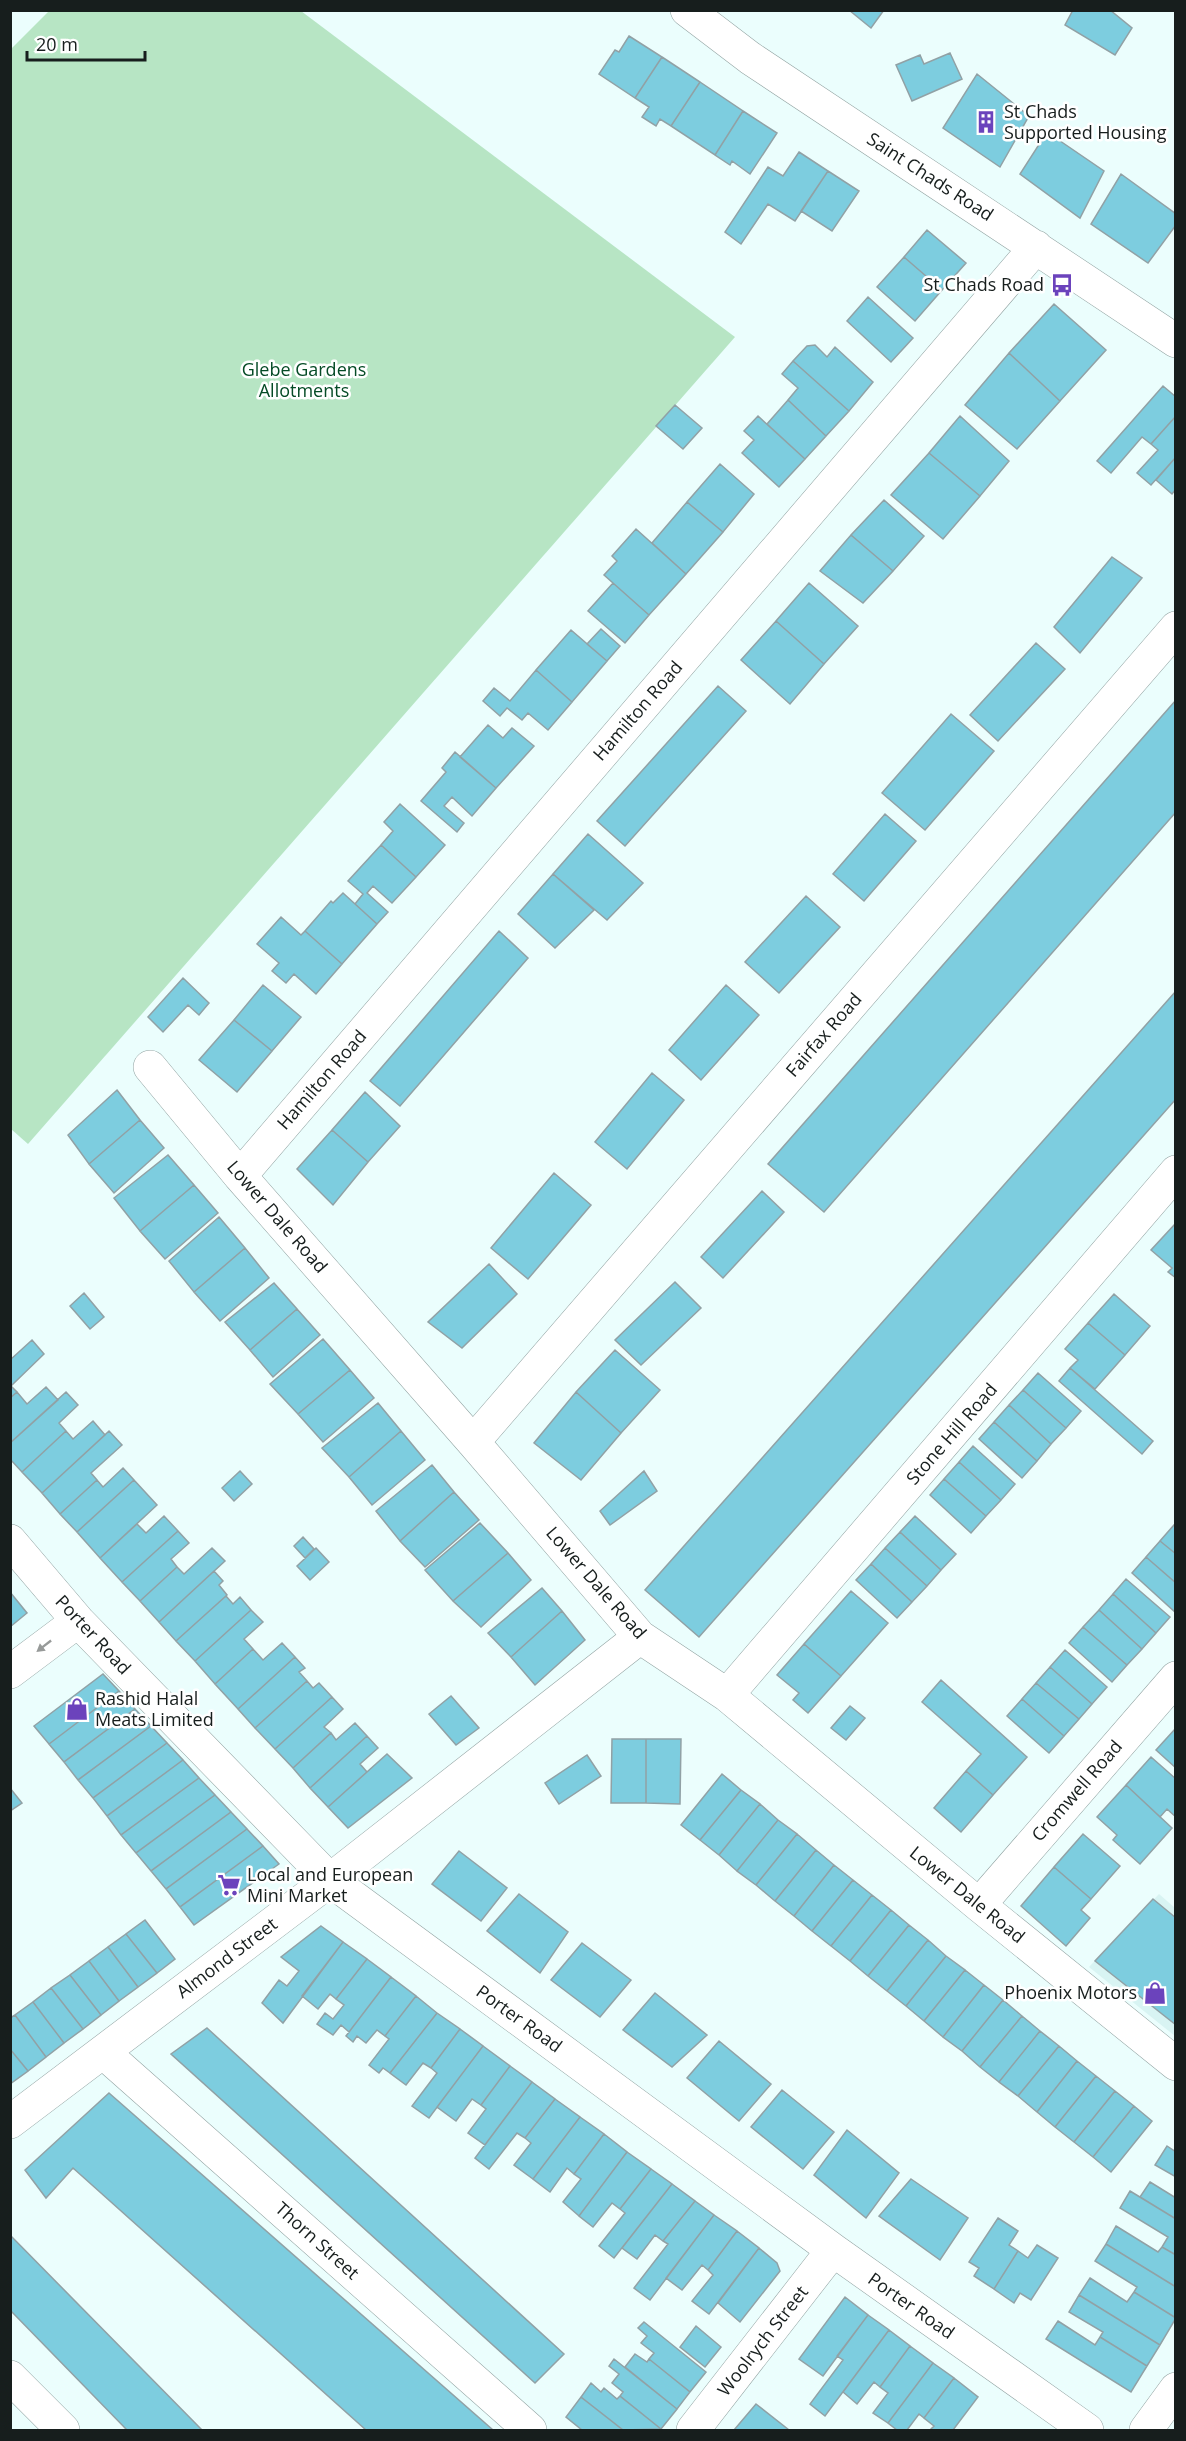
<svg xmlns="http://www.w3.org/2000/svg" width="1186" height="2441" viewBox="0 0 1186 2441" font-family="'Open Sans',sans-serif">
<rect width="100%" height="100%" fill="#ebfefd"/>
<path fill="#d8f4f3" d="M1159,1894L1175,1908V2036L1089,1967Z"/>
<path fill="#b7e5c4" d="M49,11H301L735,337L28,1144L11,1129V49Z"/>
<path fill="#7dcddf" stroke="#91a1a5" stroke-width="1.5" d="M849,10H884L871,28Z
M1073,10H1110L1132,28L1115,55L1065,25Z
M629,36L662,57L635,98L599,74L615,50L619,52Z
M950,53L962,79L912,101L896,65L920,55L924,64Z
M662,57L700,82L671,126L660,119L656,126L642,117L649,107L635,98Z
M977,74L1029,116L1000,167L943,128Z
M700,82L743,111L715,155L671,126Z
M743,111L777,133L750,174L732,161L730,165L715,155Z
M1047,132L1104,171L1080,218L1020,174Z
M799,152L828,171L795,221L768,204L741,244L725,232L768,167L783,176Z
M828,171L859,191L832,231L801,211Z
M1121,174L1176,214V225L1148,263L1091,224Z
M927,230L966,263L942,290L904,257Z
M904,257L942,290L915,321L877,287Z
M868,297L913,338L891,362L847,321Z
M1054,304L1106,350L1060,401L1009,353Z
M815,345L827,357L835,347L873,382L849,411L793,361L807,346Z
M1009,353L1060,401L1017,449L965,405Z
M793,361L849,411L826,436L788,400L798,388L782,374Z
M1163,386L1176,397V416L1151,444L1142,437L1111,473L1097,461Z
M788,400L826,436L805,459L767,424Z
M675,405L702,428L683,449L656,426Z
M758,416L805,459L779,487L742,453L754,440L744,431Z
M960,416L1009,461L980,496L929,453Z
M1176,416V457L1151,485L1137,473L1158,450L1151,444Z
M929,453L980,496L943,539L891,495Z
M1176,457V489L1172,494L1156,480Z
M720,464L754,494L723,532L687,502Z
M884,500L924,536L893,571L851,535Z
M687,502L723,532L686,574L652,543Z
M636,529L686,574L649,615L604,575L617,561L612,556Z
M851,535L893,571L863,603L820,571Z
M1112,557L1142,578L1080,653L1054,627Z
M613,583L649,615L625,643L588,611Z
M809,583L858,626L824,664L776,621Z
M776,621L824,664L790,704L741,660Z
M601,629L620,646L607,661L587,644Z
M571,630L607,661L572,702L536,670Z
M1036,643L1065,669L998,741L970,715Z
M536,670L572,702L548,730L528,713L522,720L507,708L500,716L483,701L494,688L510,701Z
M718,686L746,711L625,846L597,821Z
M1176,700V812L824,1212L768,1164Z
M951,714L994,751L925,830L882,793Z
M488,725L503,738L512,728L534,746L496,788L460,757Z
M455,752L496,788L472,816L452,797L444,806L464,823L457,832L421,801L446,772L442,768Z
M400,804L445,845L416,877L381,845L393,831L384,822Z
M885,814L916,841L864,901L833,874Z
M588,834L643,883L607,920L553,874Z
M381,845L416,877L392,903L373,886L367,893L388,912L377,924L355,904L363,894L348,881Z
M553,874L594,910L555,948L518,914Z
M343,893L377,924L342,964L305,931L331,901L333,903Z
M806,896L840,927L779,993L745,962Z
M281,917L301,935L305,931L342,964L316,994L294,974L286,983L272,971L279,963L257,944Z
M499,931L528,958L400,1106L370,1081Z
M183,978L209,1003L199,1015L188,1005L163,1032L148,1017Z
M263,985L301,1017L272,1051L234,1020Z
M726,985L759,1015L701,1080L669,1050Z
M1176,991V1099L699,1637L645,1590Z
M234,1020L272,1051L237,1092L199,1060Z
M652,1073L684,1100L627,1169L595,1142Z
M117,1090L140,1120L89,1164L68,1135Z
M365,1092L400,1126L368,1162L332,1130Z
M140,1120L164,1148L114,1193L89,1164Z
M332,1130L368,1162L333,1205L297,1169Z
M168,1155L194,1185L140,1231L114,1198Z
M554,1173L591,1205L528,1279L491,1248Z
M194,1185L218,1213L165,1259L140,1231Z
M762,1191L784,1212L723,1278L701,1257Z
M219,1217L245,1248L194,1292L169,1261Z
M1176,1223V1278L1168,1272L1172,1268L1151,1250Z
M245,1248L269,1278L220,1321L194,1292Z
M489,1264L517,1294L462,1348L428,1322Z
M675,1282L701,1308L641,1365L615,1340Z
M274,1283L297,1309L250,1350L225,1322Z
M84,1293L104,1317L90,1329L70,1306Z
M1114,1294L1150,1326L1125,1355L1088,1323Z
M297,1309L320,1335L273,1377L250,1350Z
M1088,1323L1125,1355L1095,1389L1070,1368L1078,1360L1065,1349Z
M323,1339L350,1370L298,1414L270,1384Z
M32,1340L44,1354L11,1386L17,1392L10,1398V1360Z
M615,1350L660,1390L621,1433L576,1392Z
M1070,1368L1153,1441L1142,1454L1059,1381Z
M350,1370L374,1398L323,1442L298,1414Z
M1038,1373L1081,1411L1066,1428L1023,1390Z
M46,1387L58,1400L10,1443V1398L17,1392L27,1404Z
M1023,1390L1066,1428L1051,1444L1009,1405Z
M66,1392L78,1405L59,1423L66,1431L22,1472L10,1459V1443Z
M576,1392L621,1433L581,1480L534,1443Z
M378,1403L401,1431L349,1477L322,1448Z
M1009,1405L1051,1444L1037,1461L994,1422Z
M93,1421L105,1435L42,1493L22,1472L66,1431L73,1439Z
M994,1422L1037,1461L1022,1478L979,1439Z
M109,1431L122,1445L91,1473L97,1480L60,1514L42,1493Z
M401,1431L425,1460L372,1505L349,1477Z
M973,1446L1015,1484L1001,1500L959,1462Z
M959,1462L1001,1500L986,1516L944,1479Z
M432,1465L454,1492L400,1541L376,1511Z
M123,1468L134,1480L77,1532L60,1514L97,1480L103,1487Z
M240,1471L252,1484L234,1501L222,1488Z
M644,1471L657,1491L610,1525L600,1511Z
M944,1479L986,1516L971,1533L930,1495Z
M134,1480L157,1505L100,1558L77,1532Z
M454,1492L479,1520L425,1567L400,1541Z
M164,1516L178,1531L122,1582L100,1558L137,1524L146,1533Z
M915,1516L956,1554L941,1570L900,1532Z
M480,1523L508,1553L453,1601L425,1570Z
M1174,1525L1176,1526V1554L1160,1541Z
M178,1531L189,1543L171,1559L177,1567L140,1601L122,1582Z
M900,1532L941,1570L927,1586L885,1548Z
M303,1537L314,1549L305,1558L294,1546Z
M1160,1541L1176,1554V1583L1146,1557Z
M212,1548L225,1561L159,1622L140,1601L177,1567L184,1574Z
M316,1548L329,1562L310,1580L297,1566Z
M885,1548L927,1586L912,1602L871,1564Z
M508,1553L531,1580L481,1627L453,1601Z
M1146,1557L1176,1583L1175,1612L1132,1573Z
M871,1564L912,1602L897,1618L856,1580Z
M214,1571L223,1581L219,1585L227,1595L176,1641L159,1622Z
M1126,1579L1170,1617L1156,1633L1113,1594Z
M542,1588L562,1611L511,1657L488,1633Z
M851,1591L888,1623L841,1676L804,1644Z
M10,1592L27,1613L10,1627Z
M1113,1594L1156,1633L1142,1649L1099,1610Z
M226,1596L233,1604L240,1597L251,1610L195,1661L176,1641Z
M251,1610L263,1622L244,1639L253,1649L215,1684L195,1661Z
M1099,1610L1142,1649L1127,1665L1083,1627Z
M562,1611L585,1640L535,1685L511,1657Z
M1083,1627L1127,1665L1112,1682L1069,1643Z
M282,1643L295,1657L238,1709L215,1684L253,1649L263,1660Z
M804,1644L841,1676L808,1713L793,1700L799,1693L777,1675Z
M1065,1650L1107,1687L1092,1704L1050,1667Z
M295,1657L305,1668L299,1672L307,1681L255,1728L238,1709Z
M1050,1667L1092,1704L1079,1719L1036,1683Z
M103,1674L119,1691L49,1744L34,1726Z
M941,1680L1027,1757L993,1795L966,1771L981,1754L922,1702Z
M307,1681L313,1688L319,1683L332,1697L275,1749L255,1728Z
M1036,1683L1079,1719L1064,1736L1022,1699Z
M119,1691L135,1709L64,1762L49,1744Z
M451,1696L479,1728L456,1745L429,1714Z
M332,1697L343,1709L324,1727L331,1733L293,1768L275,1749Z
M1022,1699L1064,1736L1049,1753L1007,1716Z
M850,1706L865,1718L846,1740L831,1728Z
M135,1709L151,1726L78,1780L64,1762Z
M355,1723L367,1736L310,1788L293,1768L331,1733L336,1740Z
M151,1726L167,1743L93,1798L78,1780Z
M1176,1728V1768L1156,1750Z
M367,1736L378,1748L360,1764L367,1772L328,1807L310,1788Z
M612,1739H646V1803H611Z
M646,1739H681L680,1804L646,1803Z
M167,1743L183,1760L107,1816L93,1798Z
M387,1754L412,1778L348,1828L328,1807Z
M587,1755L601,1776L559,1804L545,1783Z
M1151,1757L1176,1779V1817L1167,1809L1160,1817L1126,1785Z
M183,1760L199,1778L121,1835L107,1816Z
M966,1771L993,1795L961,1832L934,1808Z
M722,1774L741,1790L700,1840L681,1825Z
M199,1778L215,1795L136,1853L121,1835Z
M1126,1785L1172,1828L1140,1864L1113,1840L1117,1835L1097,1817Z
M10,1788L22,1803L10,1811Z
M741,1790L760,1804L719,1855L700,1840Z
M215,1795L231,1812L151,1871L136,1853Z
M760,1804L778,1820L737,1871L719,1855Z
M231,1812L247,1829L166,1889L151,1871Z
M778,1820L797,1834L756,1885L737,1871Z
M247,1829L263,1846L180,1907L166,1889Z
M797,1834L816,1850L775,1901L756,1885Z
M1083,1834L1120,1866L1091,1899L1054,1867Z
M263,1846L279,1864L194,1925L180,1907Z
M816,1850L834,1865L794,1916L775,1901Z
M459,1851L507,1888L481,1921L432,1884Z
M834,1865L853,1880L812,1931L794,1916Z
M1054,1867L1091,1899L1081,1910L1090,1918L1066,1946L1021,1906Z
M853,1880L872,1895L831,1946L812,1931Z
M519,1894L568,1932L540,1973L487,1931Z
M872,1895L891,1910L850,1961L831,1946Z
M1153,1899L1176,1918V2025L1095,1961Z
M891,1910L909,1925L868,1976L850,1961Z
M145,1920L175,1959L157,1973L126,1934Z
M909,1925L928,1940L887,1991L868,1976Z
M321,1926L343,1942L283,2023L262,2003L279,1980L287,1986L299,1971L281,1957Z
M126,1934L157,1973L138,1987L108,1947Z
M928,1940L946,1956L906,2006L887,1991Z
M343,1942L367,1959L336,1999L330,1994L318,2009L302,1996Z
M582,1943L631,1980L600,2017L551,1980Z
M108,1947L138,1987L119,2001L89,1961Z
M946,1956L965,1970L924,2021L906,2006Z
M367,1959L391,1977L349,2032L341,2025L333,2035L317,2024L325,2013L333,2019L344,2005L336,1999Z
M89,1961L119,2001L101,2015L70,1975Z
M965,1970L984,1985L943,2037L924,2021Z
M70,1975L101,2015L83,2029L51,1988Z
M391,1977L416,1996L385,2036L377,2030L366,2043L357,2036L353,2042L346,2036Z
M984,1985L1003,2000L962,2051L943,2037Z
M51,1988L83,2029L64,2043L33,2002Z
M655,1993L707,2035L672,2067L623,2030Z
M416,1996L437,2013L390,2073L383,2068L379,2073L369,2065L389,2039L385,2036Z
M1003,2000L1022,2016L980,2067L962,2051Z
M33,2002L64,2043L46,2057L15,2015Z
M437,2013L460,2029L431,2068L423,2063L406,2085L390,2073Z
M15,2015L46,2057L28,2071L10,2049V2018Z
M1022,2016L1040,2031L999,2082L980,2067Z
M207,2028L564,2354L535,2383L171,2054Z
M460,2029L483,2046L429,2118L412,2106L437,2073L431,2068Z
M1040,2031L1059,2046L1018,2096L999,2082Z
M719,2041L771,2084L739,2121L687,2078Z
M483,2046L510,2066L481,2105L472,2099L456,2121L437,2107Z
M1059,2046L1077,2061L1037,2112L1018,2096Z
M10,2049L28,2071L10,2084Z
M1077,2061L1096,2076L1055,2127L1037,2112Z
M510,2066L532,2082L485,2145L468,2133L486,2109L481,2105Z
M1096,2076L1115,2091L1074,2142L1055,2127Z
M532,2082L555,2099L525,2138L517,2133L489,2169L475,2158Z
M782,2090L834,2132L803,2169L751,2127Z
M1115,2091L1134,2106L1093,2157L1074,2142Z
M109,2093L493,2430H366L73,2168L46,2198L25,2170Z
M555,2099L580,2117L533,2179L514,2165L531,2143L525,2138Z
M1134,2106L1152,2121L1111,2172L1093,2157Z
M580,2117L604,2134L574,2174L567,2168L550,2192L533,2179Z
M847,2130L899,2173L866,2218L814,2175Z
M604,2134L627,2152L579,2216L563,2202L581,2179L574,2174Z
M1167,2146L1176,2152V2177L1155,2165Z
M627,2152L651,2169L620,2209L612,2203L593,2227L579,2216Z
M651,2169L672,2184L614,2258L599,2246L625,2213L620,2209Z
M911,2179L968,2218L940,2260L879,2216Z
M1150,2182L1176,2198V2219L1140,2197Z
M672,2184L695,2201L663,2241L655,2235L637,2259L622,2248Z
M1130,2191L1176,2219V2255L1162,2247L1168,2237L1120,2208Z
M695,2201L714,2215L650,2300L634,2288L668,2244L663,2241Z
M714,2215L737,2231L708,2270L702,2265L682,2290L666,2278Z
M998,2218L1018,2231L1009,2245L1018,2251L994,2289L974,2276L979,2268L969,2262Z
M1116,2226L1158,2252L1162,2247L1176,2255V2287L1106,2244Z
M737,2231L759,2248L709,2314L692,2301L713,2275L708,2270Z
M10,2235L202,2430H127L10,2310Z
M1106,2244L1176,2287V2318L1134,2292L1137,2287L1095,2261Z
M1037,2245L1058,2258L1031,2300L1020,2293L1014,2303L994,2289L1018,2251L1028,2258Z
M759,2248L777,2263L780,2271L740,2322L718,2303Z
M1090,2278L1127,2302L1134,2292L1176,2318L1160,2345L1079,2295Z
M1079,2295L1160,2345L1147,2366L1100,2337L1103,2332L1069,2312Z
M845,2297L868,2315L823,2376L799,2359Z
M868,2315L889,2330L825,2416L810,2404L843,2360L837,2356Z
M1058,2321L1095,2345L1100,2337L1147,2366L1131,2392L1046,2339Z
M644,2322L706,2372L690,2392L649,2359L654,2353L641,2343L647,2336L638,2328Z
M696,2326L721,2347L705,2367L680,2347Z
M889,2330L910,2346L880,2387L874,2382L857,2404L843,2392Z
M910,2346L933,2363L888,2423L873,2413L888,2393L880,2387Z
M635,2354L647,2362L649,2359L690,2392L677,2409L625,2367Z
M614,2359L677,2409L661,2429L620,2396L623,2392L612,2383L619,2374L609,2366Z
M933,2363L954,2378L924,2418L919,2414L907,2430H897L888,2423Z
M954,2378L978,2397L953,2430H930L934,2426L924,2418Z
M591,2383L601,2392L604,2388L617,2399L620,2396L661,2429L623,2430L581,2397Z
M581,2397L623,2430H582L566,2417Z
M756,2404L789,2430H734Z"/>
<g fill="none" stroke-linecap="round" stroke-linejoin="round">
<g stroke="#92a3a2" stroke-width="34">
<path id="minor" d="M687,10L750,58L1176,341
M150,1067L240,1176L473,1442L640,1637L727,1695L979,1905L1176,2064
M240,1176L1036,247
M473,1442L1176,628
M10,1541L78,1621L330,1880L833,2250L1087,2430
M10,1672L78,1621
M727,1695L1176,1172
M979,1905L1176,1678
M103,2052L530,2430
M10,2122L330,1880L640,1637
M10,2377L63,2430
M693,2430L833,2250
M1146,2430L1176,2389"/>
</g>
<use href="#minor" stroke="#fff" stroke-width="33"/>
</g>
<defs><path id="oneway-solid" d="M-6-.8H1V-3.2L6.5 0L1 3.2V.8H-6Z" transform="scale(1.5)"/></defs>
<use fill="#979a99" href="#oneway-solid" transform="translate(44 1646) rotate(142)"/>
<defs>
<g id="building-bare" transform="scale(1.8)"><path d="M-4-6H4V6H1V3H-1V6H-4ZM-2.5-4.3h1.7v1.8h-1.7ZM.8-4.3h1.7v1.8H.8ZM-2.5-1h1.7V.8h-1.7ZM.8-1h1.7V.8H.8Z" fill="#6b43bc" stroke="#fff" stroke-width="2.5" paint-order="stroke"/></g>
<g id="bus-bare" transform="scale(1.8)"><path d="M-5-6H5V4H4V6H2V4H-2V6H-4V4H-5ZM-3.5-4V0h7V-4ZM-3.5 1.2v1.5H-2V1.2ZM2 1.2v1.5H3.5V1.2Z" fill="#6b43bc" stroke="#fff" stroke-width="2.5" paint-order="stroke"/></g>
<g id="shop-bare" transform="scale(1.8)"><path d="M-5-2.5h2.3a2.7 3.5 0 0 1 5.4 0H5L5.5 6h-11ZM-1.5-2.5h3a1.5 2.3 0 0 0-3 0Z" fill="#6b43bc" stroke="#fff" stroke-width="2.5" paint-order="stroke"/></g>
<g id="supermarket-bare" transform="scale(1.8)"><path d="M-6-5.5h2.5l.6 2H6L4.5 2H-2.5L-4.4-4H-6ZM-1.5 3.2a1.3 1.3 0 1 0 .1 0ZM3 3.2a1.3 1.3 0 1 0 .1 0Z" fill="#6b43bc" stroke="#fff" stroke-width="2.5" paint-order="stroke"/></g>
</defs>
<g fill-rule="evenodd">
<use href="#building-bare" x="986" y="122"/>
<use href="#bus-bare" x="1062" y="285"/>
<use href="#shop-bare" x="77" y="1709"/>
<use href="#supermarket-bare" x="229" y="1885"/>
<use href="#shop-bare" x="1155" y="1993"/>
</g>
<g text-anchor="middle" stroke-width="5" stroke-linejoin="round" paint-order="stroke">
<g font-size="18" fill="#171e1d" stroke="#fff" text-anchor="start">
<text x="1004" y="118">St Chads<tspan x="1004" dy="21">Supported Housing</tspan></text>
<text x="1044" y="291" text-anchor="end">St Chads Road</text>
<text x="95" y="1705">Rashid Halal<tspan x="95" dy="21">Meats Limited</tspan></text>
<text x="247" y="1881">Local and European<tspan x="247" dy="21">Mini Market</tspan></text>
<text x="1137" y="1999" text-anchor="end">Phoenix Motors</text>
</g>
<g font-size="18" fill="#171e1d" stroke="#fff">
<text transform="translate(930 177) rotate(33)" y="6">Saint Chads Road</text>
<text transform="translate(638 711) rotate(-49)" y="6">Hamilton Road</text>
<text transform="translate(824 1035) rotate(-49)" y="6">Fairfax Road</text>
<text transform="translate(322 1080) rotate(-49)" y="6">Hamilton Road</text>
<text transform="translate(277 1217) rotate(49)" y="6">Lower Dale Road</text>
<text transform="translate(952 1434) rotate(-49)" y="6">Stone Hill Road</text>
<text transform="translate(596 1583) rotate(49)" y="6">Lower Dale Road</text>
<text transform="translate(93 1635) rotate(47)" y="6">Porter Road</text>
<text transform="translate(1077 1791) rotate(-49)" y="6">Cromwell Road</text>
<text transform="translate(967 1895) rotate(39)" y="6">Lower Dale Road</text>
<text transform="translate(227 1958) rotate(-37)" y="6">Almond Street</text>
<text transform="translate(519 2019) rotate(36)" y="6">Porter Road</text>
<text transform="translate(317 2241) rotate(42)" y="6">Thorn Street</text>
<text transform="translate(911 2306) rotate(35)" y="6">Porter Road</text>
<text transform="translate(763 2341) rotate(-52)" y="6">Woolrych Street</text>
</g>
<g font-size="18" fill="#054b26" stroke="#fff">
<text x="304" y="376">Glebe Gardens<tspan x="304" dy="21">Allotments</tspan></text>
</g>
</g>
<rect width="1186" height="2441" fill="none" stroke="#171e1d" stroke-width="24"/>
<path d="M27 51v9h118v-9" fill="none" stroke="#171e1d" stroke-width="3"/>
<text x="36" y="51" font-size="18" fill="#171e1d" stroke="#ffffff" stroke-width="4.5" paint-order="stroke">20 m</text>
</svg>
